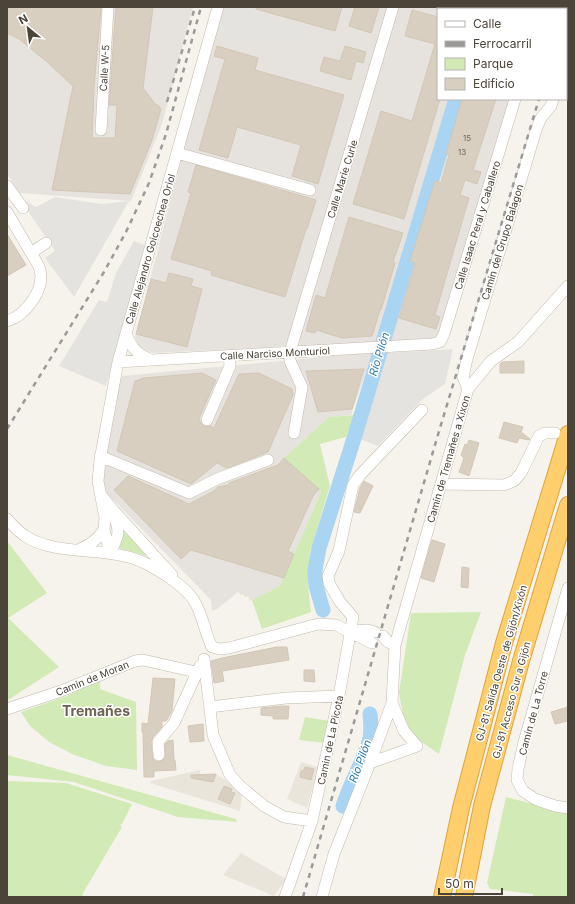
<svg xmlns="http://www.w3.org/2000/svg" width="575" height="904" viewBox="0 0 575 904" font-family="Inter,sans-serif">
<rect width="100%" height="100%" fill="#f6f3ec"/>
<path fill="#eae5da" d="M301,762L318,767L307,808L287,799Z
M200,770V775L216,774L242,792L240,811L150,783L151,781Z
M241,853L286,879L274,896L223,875Z"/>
<path fill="#e6e2dd" d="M7,7H193L162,124L131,201L19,193L7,174Z
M221,7H547V9H438V99H520L448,339L152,353L138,345L135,337Z
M373,352L351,415L329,417L284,458L321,492L280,586L250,601L248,596L245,597L243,594L241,595L238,592L217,609L212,611L211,600L92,478L122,376Z"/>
<path fill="#d2eab5" d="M355,415L346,437L320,444L330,486L310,552L308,586L311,612L262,629L252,600L280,586L321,492L284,458L329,417Z
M122,526L158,563L147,556L119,548Z
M7,541L47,593L8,618L59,667L8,700L9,704L7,705Z
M481,612L465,655L439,754L406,731L399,693L411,613Z
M100,679V689L136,702L137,770L106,766L72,754L49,742L30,726L21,712L67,696Z
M305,717L329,721L325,743L299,740Z
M7,755L236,819L237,822L178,817L74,782L7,775Z
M7,781L66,783L132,804L122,824L120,825L122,827L83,893V897H9L7,892Z
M506,797L568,813V897H533V894L490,889L487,883Z"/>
<path fill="#e5e3e0" d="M218,7H233L304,28L300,38L226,40V33L210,34Z
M55,197L102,204L129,201L74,297L45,258L55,251L22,202L24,200L36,207Z
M134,241L145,245L106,386L59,366L99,300L107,302L116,273Z
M453,349L445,384L423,399L378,446L360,439L386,353Z"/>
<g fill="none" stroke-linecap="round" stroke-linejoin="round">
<path stroke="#a9d4f2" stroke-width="15" d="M482,9L483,7
M323,610L316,586L315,570L319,548L356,432L456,99
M343,806C350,784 362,764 369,742C372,733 371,723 370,714"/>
</g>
<path fill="#d8cfc1" stroke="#d3c7b4" d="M7,7H101L94,87L92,138H115L117,105H109L116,7H153L143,88L156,105H158L161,109L152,140L130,194L52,190L73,86L46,61L19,39L7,33Z
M256,7H342L335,31L256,9Z
M355,7H379L371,33L349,26Z
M412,10L438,17V99H440L404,219L353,204L381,111L412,121L435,44L405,36Z
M217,46L258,58L255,70L344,95L318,184L292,176L301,145L237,127L228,158L199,150L225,59L214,56Z
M345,46L366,52L363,63L356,61L351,80L320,71L324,57L340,61Z
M462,99H496L473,170L481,172L477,184L465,180L460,195L469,198L435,315L440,317L436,329L399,318L415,263L410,261L435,181L441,183L449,155L446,154Z
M196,165L316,200L307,229H306L285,297L211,275L212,271L171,259L191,193L188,192Z
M349,217L403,233L393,262L395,263L381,310H380L372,336L342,338L316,330L315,333L306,331L316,295L325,298Z
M7,234L26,265L7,276Z
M169,273L193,279L191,286L202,289L187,347L136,334L151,279L166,283Z
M524,361V373H500V364L502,362Z
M364,369L352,409L318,412L306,371Z
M202,373L216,380L199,418L201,424L205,427L211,426L214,428L239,374L259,373L292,389L293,395L268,452L227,468L217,463L191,484L117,451L135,381L144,378Z
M504,422L523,427L521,432L530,439L529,440L519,438L517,443L499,438Z
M469,440L479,443L469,476L459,472L464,458L461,455L465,444L467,445Z
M284,458L319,489L313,496L288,551L294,554L284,578L191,550L181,559L114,490L128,476L189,504L214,491L218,487L229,485V483L278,465Z
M364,481L373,486L360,513L354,512L360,488Z
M432,540L445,544L434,582L421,578Z
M462,567L469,568L468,588L461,587Z
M277,647H287L289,660L222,671L224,681L214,683L211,661L222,658Z
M304,670H314L315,682L304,681Z
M153,678L175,679L172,711L166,721H162V727L153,737L151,743L153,759L156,761L160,762L165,758V744L168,741L173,740L174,760H175L176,770L154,771V777H144L143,732H142V723L148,724Z
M281,706H289L288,719H273V716L261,715V708Z
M568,707V721L555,724L551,712Z
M203,724L204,741L190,742L188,726Z
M305,767L314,769L311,780L300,777L301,771L304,770Z
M216,774L213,782L191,778V775Z
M224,786L232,789L231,792L235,793L230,804L218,799Z"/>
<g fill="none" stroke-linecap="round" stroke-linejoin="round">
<g stroke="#c2bbae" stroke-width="12">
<path id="minor" d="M447,7L454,9
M542,9L543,7
M566,58L568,52
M101,130L108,7
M177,153L310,190
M7,186L23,208
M7,212L31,253
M7,321C25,316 45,290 40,270C39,265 34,258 31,253L46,243
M126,334C132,348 135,352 149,359
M118,362L432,344L440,342L444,334L515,99
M468,389L463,377L467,359L536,130L541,118L551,106L553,99
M207,420L230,366L229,355
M294,433L302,387L290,361V352L393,7
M100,456L189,493L217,479L268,460
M441,484L504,485L514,481L521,473L539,436L545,433H555
M101,495L113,510L172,575
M7,519C13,526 18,531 25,536C53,554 92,548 124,556C140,559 157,569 170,578C178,584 187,590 193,599C203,614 204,631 212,647L220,649L229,648L318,624L336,625L372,643
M80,549C91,544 97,540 104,530
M110,553L104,530L105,518L98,481L100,460L118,362L218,7
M110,553C120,534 120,532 113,512
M568,588L524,742L518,769L517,780L523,791L535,799L555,806L568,808
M350,631L368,630L375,632
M383,636L388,642L395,645
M204,659L213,735L230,775L240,786L264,806L284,817L312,821
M210,707L286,698L339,696
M7,709L61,691L135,661L143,660L196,672
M159,755L158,742L174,723L200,666
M370,763L417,746L404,731L392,703
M285,897L312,821L339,696L353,617L340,602L329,583L328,576L339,551L353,485L360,475L422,410
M322,897L334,854L370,763L392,703L395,645L468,389L491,361L518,342L568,286"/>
</g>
<g stroke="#e0a43c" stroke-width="18">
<path id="highway" d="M442,897L461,808L504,643L568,434
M464,897L482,806L521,661L568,505"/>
</g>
<use href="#minor" stroke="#fff" stroke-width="11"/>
<use href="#highway" stroke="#ffcf6e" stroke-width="16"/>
<path stroke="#9a9a9a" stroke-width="2.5" stroke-dasharray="5 5" stroke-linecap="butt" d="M566,11L567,7
M167,102L195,7
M7,429L104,272L126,232L149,183L166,134L201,7
M303,897L437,438L539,99"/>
</g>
<g text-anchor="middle" stroke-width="3" stroke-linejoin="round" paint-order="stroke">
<g font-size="8" fill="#6e675b">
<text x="467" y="141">15</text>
<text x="462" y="155">13</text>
</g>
<g font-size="10" fill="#4b4439" stroke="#fff">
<text transform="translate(104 68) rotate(-87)" y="4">Calle W-5</text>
<text transform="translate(342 179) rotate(-73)" y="4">Calle Marie Curie</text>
<text transform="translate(477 225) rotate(-73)" y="4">Calle Isaac Peral y Caballero</text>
<text transform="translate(502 242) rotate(-73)" y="4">Camin del Grupo Balagon</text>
<text transform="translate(150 249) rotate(-74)" y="4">Calle Alejandro Goicoechea Oriol</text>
<text transform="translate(275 353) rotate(-3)" y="4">Calle Narciso Monturiol</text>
<text transform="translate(448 459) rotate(-74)" y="4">Camín de Tremañes a Xixon</text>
<text transform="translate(501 663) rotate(-74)" y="4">GJ-81 Salida Oeste de Gijón/Xixón</text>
<text transform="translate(92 678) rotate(-22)" y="4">Camin de Moran</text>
<text transform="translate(511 700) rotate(-75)" y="4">GJ-81 Acceso Sur a Gijón</text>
<text transform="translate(533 713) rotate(-75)" y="4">Camín de La Torre</text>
<text transform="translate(330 740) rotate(-78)" y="4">Camin de La Picota</text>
</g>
<g font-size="11" font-style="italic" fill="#2e7ab2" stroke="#fff">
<text transform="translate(379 354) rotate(-73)" y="4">Río Pilón</text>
<text transform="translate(360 761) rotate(-70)" y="4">Río Pilón</text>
</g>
<g font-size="14" font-weight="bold" fill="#6e6250" stroke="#fff">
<text x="96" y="716">Tremañes</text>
</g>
</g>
<rect width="575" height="904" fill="none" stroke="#4b4439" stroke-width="16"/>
<rect x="437" y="8" width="130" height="92" fill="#ffffff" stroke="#b7b4b0"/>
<rect x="445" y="21" width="20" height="6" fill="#ffffff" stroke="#b7b4b0"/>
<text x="473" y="28" font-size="12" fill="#4b4439">Calle</text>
<rect x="445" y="41" width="20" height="6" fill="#9a9a9a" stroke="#b7b4b0"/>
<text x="473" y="48" font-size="12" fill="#4b4439">Ferrocarril</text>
<rect x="445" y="58" width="20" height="12" fill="#d2eab5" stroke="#b7b4b0"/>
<text x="473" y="68" font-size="12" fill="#4b4439">Parque</text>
<rect x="445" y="78" width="20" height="12" fill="#d8cfc1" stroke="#b7b4b0"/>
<text x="473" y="88" font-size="12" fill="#4b4439">Edificio</text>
<g transform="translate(28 28) rotate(331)" stroke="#ffffff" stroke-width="3" paint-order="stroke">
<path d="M0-3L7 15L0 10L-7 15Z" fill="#4b4439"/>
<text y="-6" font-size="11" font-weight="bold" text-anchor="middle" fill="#4b4439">N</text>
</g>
<path d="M439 888v6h63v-6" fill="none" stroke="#4b4439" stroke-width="2"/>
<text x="445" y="888" font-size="12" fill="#4b4439" stroke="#ffffff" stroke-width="3" paint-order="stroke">50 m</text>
</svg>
